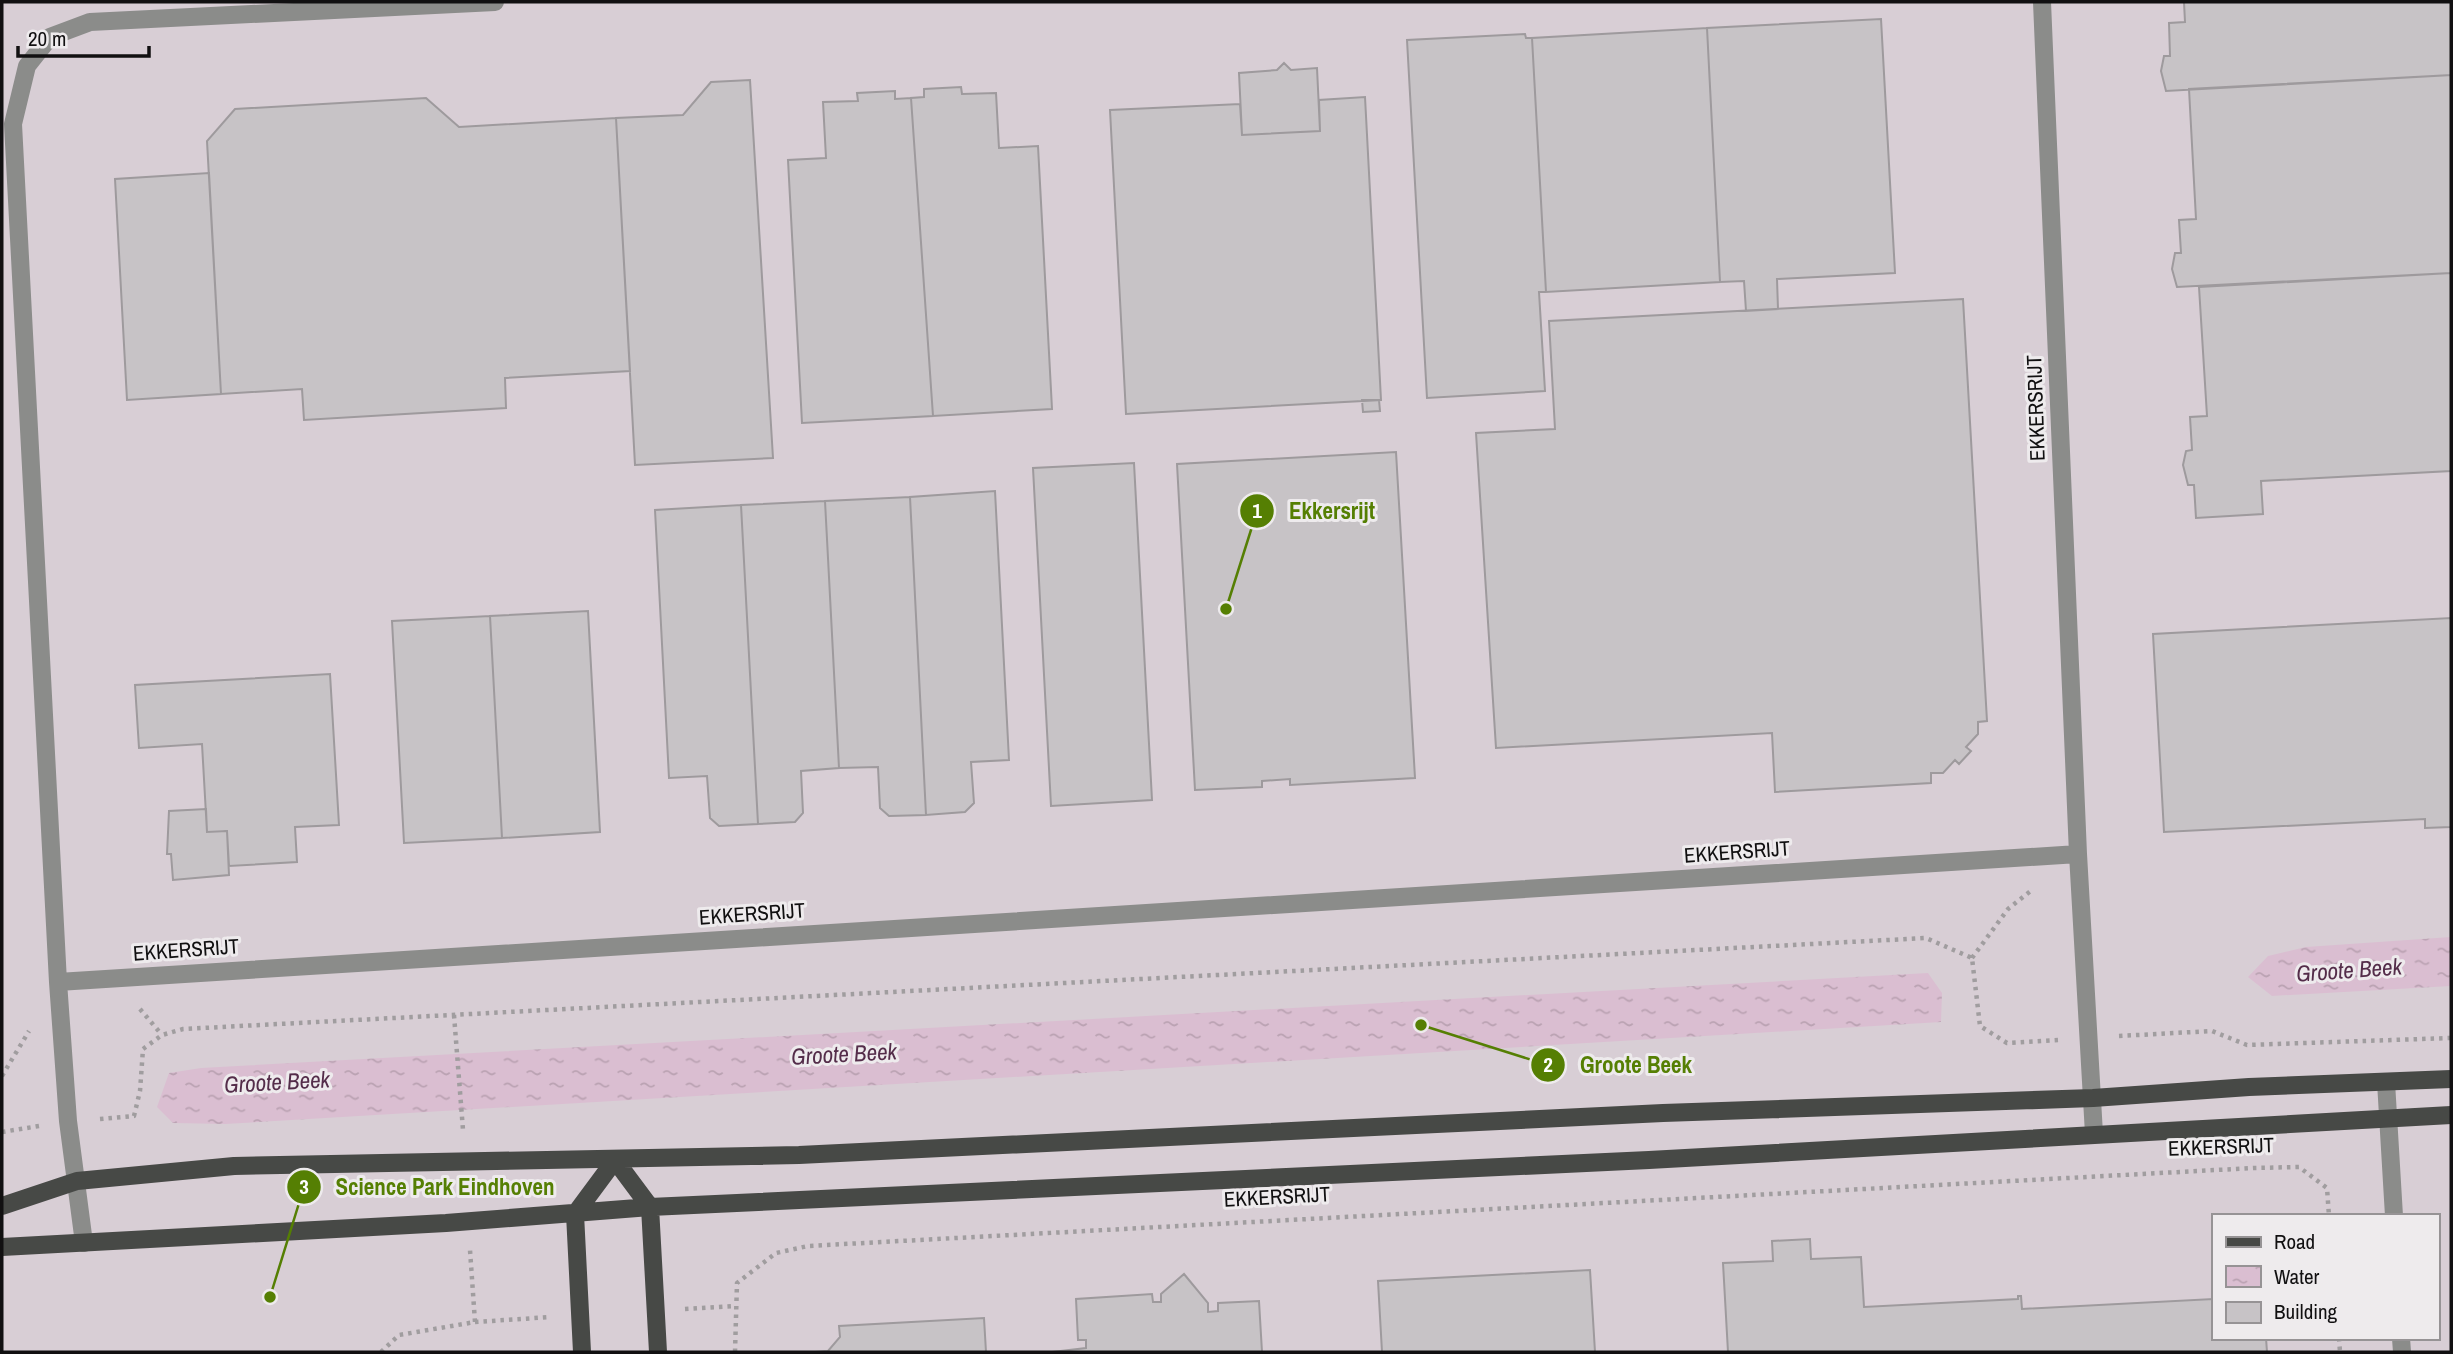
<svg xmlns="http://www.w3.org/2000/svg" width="2453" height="1354" viewBox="0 0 2453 1354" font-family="'Archivo Narrow',sans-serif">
<defs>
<pattern id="water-ripples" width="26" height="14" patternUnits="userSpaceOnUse" patternTransform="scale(1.75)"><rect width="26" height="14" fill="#dabed1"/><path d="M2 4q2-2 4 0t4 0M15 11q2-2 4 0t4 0" fill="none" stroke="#baa2b2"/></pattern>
</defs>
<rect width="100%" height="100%" fill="#e1dde0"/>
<path fill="#d8ced5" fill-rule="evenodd" d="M2,2H2451V1352H2ZM2213,1216H2437V1338H2213Z"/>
<path fill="url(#water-ripples)" d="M2451,937V986L2272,996L2248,977L2268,956L2306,947Z
M1928,973L1942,993L1941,1022L225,1124L173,1123L157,1107L169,1073L201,1068Z"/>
<path fill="#c7c3c6" stroke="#9e9a9d" stroke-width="2" d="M2184,2H2451V75L2166,91L2161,71L2164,56H2170L2169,23L2185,22Z
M1881,19L1895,273L1777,279L1778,309L1746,311L1744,281L1720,282L1707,28Z
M1707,28L1720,282L1546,292L1532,38Z
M1525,34L1526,38H1532L1546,292H1539L1545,391L1427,398L1407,40Z
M1284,63L1291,70L1317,68L1320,131L1242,135L1239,73L1277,70Z
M2451,75V273L2177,287L2172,269L2175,253H2181L2179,220L2196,219L2189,89Z
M750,80L773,458L635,465L616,118L683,115L711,82Z
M961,87L962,94L996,93L999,148L1038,146L1052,409L933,416L911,98L924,97V89Z
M895,91V99L911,98L933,416L802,423L788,160L826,158L823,102L858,101L857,93Z
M1365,97L1381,400L1126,414L1110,110L1240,104L1242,135L1320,131L1319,100Z
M426,98L459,127L616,118L630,371L505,378L506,408L304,420L302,389L221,394L207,141L235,109Z
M209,173L221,394L127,400L115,179Z
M2451,273V471L2261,481L2263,514L2196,518L2194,485H2188L2183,465L2186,451L2192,450L2190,417L2207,416L2199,287Z
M1963,299L1987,721L1978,722V734L1966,747L1971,751L1959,764L1955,760L1943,773H1931V783L1775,792L1772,733L1496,748L1476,433L1555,429L1549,321Z
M1362,400H1379L1380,411L1363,412Z
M1396,452L1415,778L1290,785V779L1262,781V787L1195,790L1177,464Z
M1134,463L1152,800L1051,806L1033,468Z
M995,491L1009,760L971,762L974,803L965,812L926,815L910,497Z
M910,497L926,815L889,816L880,808L878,767L839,768L825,501Z
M825,501L839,768L801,771L803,813L795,822L758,824L741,505Z
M741,505L758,824L719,826L710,818L707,776L669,778L655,510Z
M588,611L600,832L502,838L490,616Z
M490,616L502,838L404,843L392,621Z
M2451,618V827L2425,828V819L2164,832L2153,634Z
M330,674L339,825L295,827L297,862L229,866L227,831L207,832L202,744L139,748L135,685Z
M206,809L207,832L227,831L229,875L173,880L171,854H167L169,811Z
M1810,1239L1811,1259L1861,1257L1864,1307L2018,1299V1296H2021L2022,1309L2213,1299V1338H2266L2267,1352H1728L1723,1263L1773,1261L1772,1241Z
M1590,1270L1595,1352H1382L1378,1281Z
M1184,1274L1208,1303V1312L1218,1311V1303L1259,1301L1262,1352H1052L1086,1348V1340H1078L1076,1299L1152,1294L1153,1302H1161V1294Z
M984,1318L986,1352H815L828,1351L840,1337L839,1326Z"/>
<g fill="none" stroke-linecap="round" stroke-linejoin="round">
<path stroke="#a09d9f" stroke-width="4.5" stroke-dasharray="3.5 5" stroke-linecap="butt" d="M1972,958L2008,909L2033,889
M140,1009L162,1035
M454,1015L463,1130
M2119,1036L2212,1031L2247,1045L2451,1038
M2,1076L29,1031
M100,1119L134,1116L140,1091L143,1049L162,1035L183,1029L1926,938L1972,958L1980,1026L2007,1043L2058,1040
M2,1132L39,1126
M685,1309L735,1306
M475,1322L551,1317
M2339,1338L2340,1352
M381,1352L399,1335L475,1322L470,1250
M735,1352L737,1283L776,1253L808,1246L2253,1168L2299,1167L2327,1188L2329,1216"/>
<path stroke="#8b8c8a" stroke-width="18" d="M2042,2L2078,854L2094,1134
M58,982L2078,854
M2386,1082L2394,1216
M84,1243L68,1121L58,982L13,124L27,66L50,37L90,22L495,2
M2401,1338L2402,1352"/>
<path stroke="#474946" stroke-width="18" d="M615,1160L650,1207L658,1352
M2,1206L77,1181L234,1166L799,1155L1663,1113L2093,1098L2249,1087L2451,1079
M2,1247L446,1223L650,1207L1649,1160L2451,1115
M582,1352L575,1214L615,1160"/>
</g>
<g text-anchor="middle" stroke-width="6" stroke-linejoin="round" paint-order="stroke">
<g font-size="21" fill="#111011" stroke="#eeebed">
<text transform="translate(2036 408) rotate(-92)" y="7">EKKERSRIJT</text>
<text transform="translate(1737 852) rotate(-4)" y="7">EKKERSRIJT</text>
<text transform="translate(752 914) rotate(-4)" y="7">EKKERSRIJT</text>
<text transform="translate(186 950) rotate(-4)" y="7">EKKERSRIJT</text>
<text transform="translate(2221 1147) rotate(-2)" y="7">EKKERSRIJT</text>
<text transform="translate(1277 1197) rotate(-3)" y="7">EKKERSRIJT</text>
</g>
<g font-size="23" font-style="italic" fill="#542d4a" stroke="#eeebed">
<text transform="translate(2349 970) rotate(-4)" y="8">Groote Beek</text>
<text transform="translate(844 1054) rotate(-3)" y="8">Groote Beek</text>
<text transform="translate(277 1082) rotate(-3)" y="8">Groote Beek</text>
</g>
</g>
<path fill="none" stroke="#557f03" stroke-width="2.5" d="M1226 609L1257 511M1421 1025L1548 1065M270 1297L304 1187"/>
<g fill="#557f03" stroke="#eeebed" stroke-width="2.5">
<circle cx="1226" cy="609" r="7"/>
<circle cx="1421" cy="1025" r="7"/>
<circle cx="270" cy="1297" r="7"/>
<circle cx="1257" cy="511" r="18"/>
<circle cx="1548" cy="1065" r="18"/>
<circle cx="304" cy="1187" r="18"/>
</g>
<g font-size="21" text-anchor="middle" font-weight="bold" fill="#fff">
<text x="1257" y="518">1</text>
<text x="1548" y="1072">2</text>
<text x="304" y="1194">3</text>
</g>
<g font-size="23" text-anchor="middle" font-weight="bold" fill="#557f03" stroke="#eeebed" stroke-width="6" stroke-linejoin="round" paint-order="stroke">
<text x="1332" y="519">Ekkersrijt</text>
<text x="1636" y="1073">Groote Beek</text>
<text x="445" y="1195">Science Park Eindhoven</text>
</g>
<rect width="2453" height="1354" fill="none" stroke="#111011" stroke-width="7"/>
<rect x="2212" y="1214" width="228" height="126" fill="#eeebed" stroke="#969395" stroke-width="2"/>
<rect x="2226" y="1237" width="35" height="10" fill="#474946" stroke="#969395" stroke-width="2"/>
<text x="2274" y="1249" font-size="21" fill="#111011">Road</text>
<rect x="2226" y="1266" width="35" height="21" fill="url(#water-ripples)" stroke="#969395" stroke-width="2"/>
<text x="2274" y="1284" font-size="21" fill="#111011">Water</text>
<rect x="2226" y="1302" width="35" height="21" fill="#c7c3c6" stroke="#969395" stroke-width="2"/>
<text x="2274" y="1319" font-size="21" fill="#111011">Building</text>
<path d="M18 46v10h131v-10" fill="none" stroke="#111011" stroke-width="3.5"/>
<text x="28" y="46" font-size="21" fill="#111011" stroke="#eeebed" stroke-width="5" paint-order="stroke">20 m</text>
</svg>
